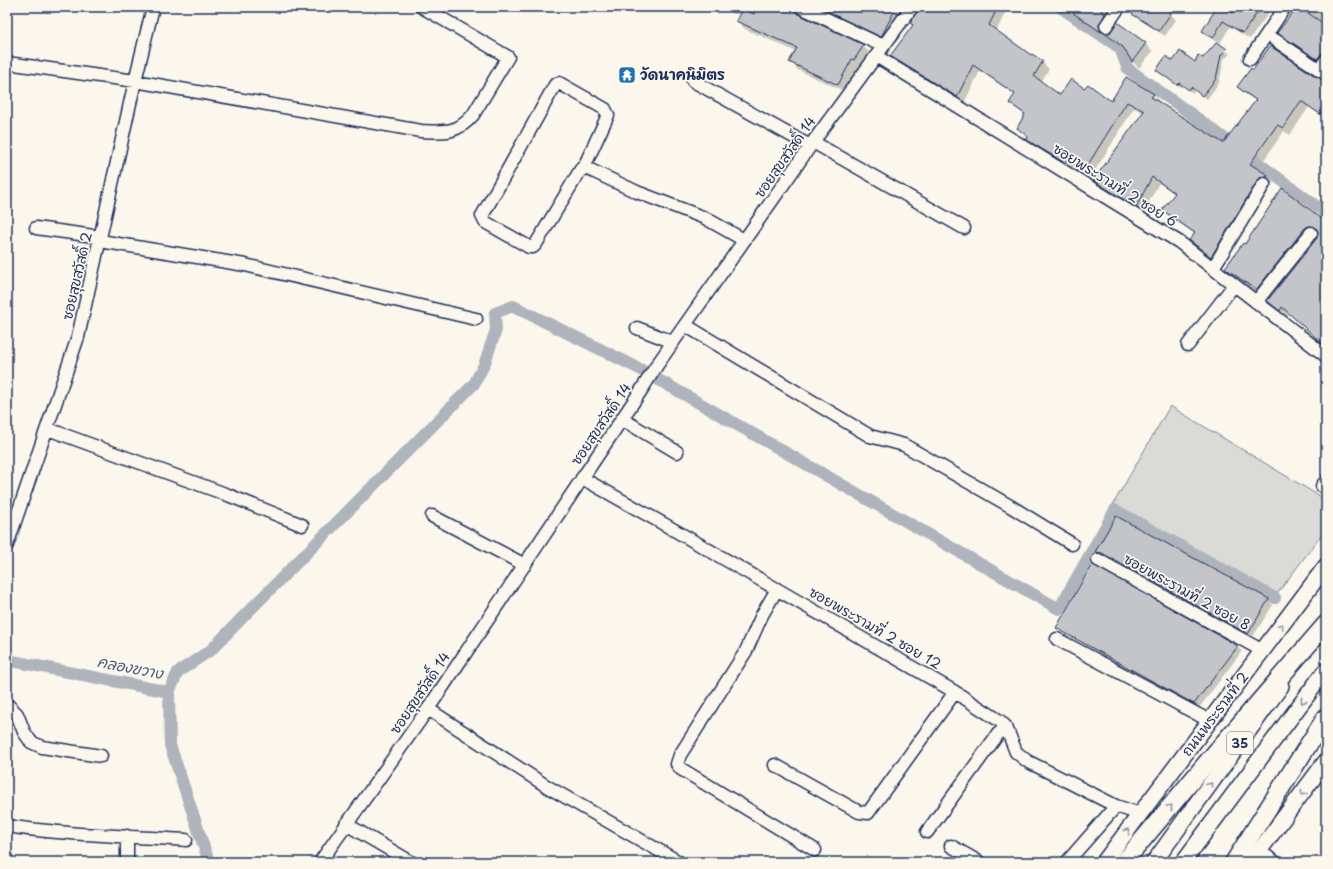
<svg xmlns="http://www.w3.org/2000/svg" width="1333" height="869" viewBox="0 0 1333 869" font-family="'Playpen Sans','Playpen Sans Thai',sans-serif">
<rect width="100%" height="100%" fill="#fbf7ec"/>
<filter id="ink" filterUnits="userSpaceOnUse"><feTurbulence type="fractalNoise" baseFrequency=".025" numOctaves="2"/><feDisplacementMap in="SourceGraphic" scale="8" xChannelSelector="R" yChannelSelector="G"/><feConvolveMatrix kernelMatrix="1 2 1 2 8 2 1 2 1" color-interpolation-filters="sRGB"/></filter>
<g filter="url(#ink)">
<path fill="#dadad7" stroke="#7a849a" d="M1170,406L1326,500V529L1277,594L1112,506Z"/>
<path fill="#0003" d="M723,7H808L802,11L801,16L863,46L871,54L862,67L860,66L846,92L798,70L791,62L797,52L745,29L737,21L740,14H733Z
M809,7H918L914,10L889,44Z
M932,7H1008L996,32L1032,57L1042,62L1049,69L1041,82L1061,96L1084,89L1111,102L1153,95L1160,102L1159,103L1224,144L1256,101L1245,94L1238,87L1315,77L1326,82V119L1309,107L1290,135L1284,131L1257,170L1267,176L1274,184H1268L1218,263L1190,240L1195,234L1170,217L1164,210L1175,194L1159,183L1143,213L1102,188L1096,181L1144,113L1134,108L1091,177L1074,165L1072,169L1035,146L1028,140L1029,138L1018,128L1026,116L1010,103L1015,95L980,71L964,103L898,63L892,56Z
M1063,7H1115L1111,21L1105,32L1145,44L1153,51L1139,68L1132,61L1126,50L1106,34L1107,36Z
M1138,7H1176L1171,14L1176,20L1165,36L1139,19L1133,14Z
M1218,7H1222L1227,10L1229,7H1284L1280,14L1272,8L1250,39L1230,27L1219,45L1230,54L1224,59L1219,83L1207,99L1195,90L1193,93L1183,86L1182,88L1162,74L1174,63H1195L1203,59L1218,43L1210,38L1203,31Z
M1296,7H1326V64L1325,65L1285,40L1278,33Z
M1283,189L1326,223V347L1289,313L1287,317L1268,300L1318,238L1319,233L1316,232L1263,296L1246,285L1226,268L1245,245Z
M1116,518L1268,600L1273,605L1252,638L1107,558L1101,556L1097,552Z
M1057,628L1237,647L1242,651L1199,708L1062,632Z"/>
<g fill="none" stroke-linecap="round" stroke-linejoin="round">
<path stroke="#afb3bb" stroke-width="12" d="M1060,7L1120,48L1128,69L1194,116L1326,213
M7,660L169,692L170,745L209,862
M169,692L178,672L211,650L242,618L474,384L484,365L496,330L495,313L513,306L638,368L1059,609L1115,510L1275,598"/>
</g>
<path fill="#c3c5c9" stroke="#1b2f5e" d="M757,7H794L795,11L798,14L864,45L854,60L852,59L838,85L789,62L797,48L736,21L742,9L754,14Z
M818,7H903L897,14L894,12L881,37Z
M919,7L926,12L931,7H998L989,25L1031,55L1032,54L1043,61L1034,76L1060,95L1071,79L1084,88L1088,84L1111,101L1126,77L1154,94L1151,97L1223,143L1256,100L1237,87L1251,68L1253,70L1270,46L1315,76L1326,81V105L1320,114L1301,101L1283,128L1277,125L1250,164L1268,175L1267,177H1261L1258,180L1211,257L1189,240L1195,233L1162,210L1175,193L1152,177L1136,207L1094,181L1096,179L1095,178L1144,111L1127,102L1084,171L1067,159L1065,163L1027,140L1028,137L1017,128L1025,114L1009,103L1015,94L973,65L957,97L890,56L913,25L910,23Z
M1077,7H1103L1101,11L1105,14L1099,25L1101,32L1073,13Z
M1137,7H1162L1171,13L1159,31L1132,14Z
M1217,7H1224L1233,13L1236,7H1261L1243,33L1223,21L1213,38L1202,31Z
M1297,7H1299L1326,25V53H1322L1317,59L1277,33Z
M1117,22L1146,43L1132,62L1123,47L1103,32L1110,33Z
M1217,42L1227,49L1221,55L1216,79L1202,96L1191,87L1189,90L1179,83L1177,85L1156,70L1166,56L1173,61L1180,51L1195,62L1198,55L1203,58Z
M1282,188L1326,222V347L1282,307L1280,311L1267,301L1317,238L1318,231L1315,227L1309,226L1305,228L1256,290L1225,268L1243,243L1245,244Z
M1116,516L1269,599L1248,634L1102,553L1095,552Z
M1092,564L1238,646L1194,704L1056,628Z"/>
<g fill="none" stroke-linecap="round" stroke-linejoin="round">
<g stroke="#1b2f5e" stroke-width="15">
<path id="minor" d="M801,7L883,46
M1106,26L1119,7
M1275,40L1326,74
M876,56L1179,242L1326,356
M1250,59L1285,7
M7,63L135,81L421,131C444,132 457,134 473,115L508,57L422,7
M1319,70L1326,60
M693,81L810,146
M559,83L605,109L608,115L584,167L581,169L536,244L533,247H529L485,222L482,216L555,85Z
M813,142L964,228
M584,167L637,192L705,218L744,240
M36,228L101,237
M100,241L245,265L476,319
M1213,268L1264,184
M1256,302L1311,233
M685,325L870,436L904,445L1010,506L1072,544
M637,328L673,342
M1188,345L1234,285
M622,419L677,452
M48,429L228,495L302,525
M582,478L662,523L955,692L1000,721L1006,727L1016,752L1027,761L1116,806L1140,814
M1322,486L1326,481
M432,516L525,565
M7,545L78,337L135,81L153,7
M1098,560L1263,651
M777,589L762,615L746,651L680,755L677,764L681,769L815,850
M1057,639L1210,721
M7,704L17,714L24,732L31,742L42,747L101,756
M428,709L548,787L679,862
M775,765L859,812L868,813L955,692
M346,824L411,862
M7,826C65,835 127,836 186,840
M927,832L998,734L1006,727
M127,836V862
M951,846L979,862
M1259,851L1275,862
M320,862L428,709L642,389L657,365L813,142L912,7
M1067,862L1116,806"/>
</g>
<g stroke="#1b2f5e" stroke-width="18">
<path id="major" d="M1104,862L1326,566
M1154,862L1281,686
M1183,862L1326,670
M1251,862L1326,761"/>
</g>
<g stroke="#1b2f5e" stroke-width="20">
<path id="highway" d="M1124,862L1209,760L1326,624
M1234,862L1326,717"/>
</g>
<use href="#minor" stroke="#fbf7ec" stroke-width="12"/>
<use href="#major" stroke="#fbf7ec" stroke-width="15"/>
<use href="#highway" stroke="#fbf7ec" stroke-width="17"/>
</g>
<defs><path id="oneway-chevron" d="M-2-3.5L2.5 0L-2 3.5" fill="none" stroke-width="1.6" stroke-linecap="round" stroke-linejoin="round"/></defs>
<g stroke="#8b93a5">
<use href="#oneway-chevron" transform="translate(1281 626) rotate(-53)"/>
<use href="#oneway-chevron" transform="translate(1303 701) rotate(127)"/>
<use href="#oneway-chevron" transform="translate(1210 785) rotate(-54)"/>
<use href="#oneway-chevron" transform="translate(1303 793) rotate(127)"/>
<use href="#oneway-chevron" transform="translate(1170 807) rotate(-50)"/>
<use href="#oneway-chevron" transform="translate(1127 831) rotate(-53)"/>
</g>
</g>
<defs>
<g id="temple-square" transform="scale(0.9)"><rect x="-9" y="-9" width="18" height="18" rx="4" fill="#1f6fb2" stroke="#fbf7ec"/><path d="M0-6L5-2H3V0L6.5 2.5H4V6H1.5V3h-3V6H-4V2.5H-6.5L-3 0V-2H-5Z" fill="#fff"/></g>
</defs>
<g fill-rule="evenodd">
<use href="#temple-square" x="627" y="75"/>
</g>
<g text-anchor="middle" stroke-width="3.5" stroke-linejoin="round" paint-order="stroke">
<rect fill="#fbf7ec" stroke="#5e6b89" stroke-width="1" x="1227" y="732" width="26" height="22" rx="3"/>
<g font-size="13" font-weight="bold" fill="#1b2f5e">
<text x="1240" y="748">35</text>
</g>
<g font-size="14" font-weight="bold" fill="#1b2f5e" stroke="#fbf7ec" text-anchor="start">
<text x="640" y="80">วัดนาคนิมิตร</text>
</g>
<g font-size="14" fill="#1b2f5e" stroke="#fbf7ec">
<text transform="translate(785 157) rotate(-55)" y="5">ซอยสุขสวัสดิ์ 14</text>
<text transform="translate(1115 185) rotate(32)" y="5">ซอยพระรามที่ 2 ซอย 6</text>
<text transform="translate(77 276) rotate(-77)" y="5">ซอยสุขสวัสดิ์ 2</text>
<text transform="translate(601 424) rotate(-56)" y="5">ซอยสุขสวัสดิ์ 14</text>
<text transform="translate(1187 592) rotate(29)" y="5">ซอยพระรามที่ 2 ซอย 8</text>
<text transform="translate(875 628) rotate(30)" y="5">ซอยพระรามที่ 2 ซอย 12</text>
<text transform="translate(420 693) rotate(-56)" y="5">ซอยสุขสวัสดิ์ 14</text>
<text transform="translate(1215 714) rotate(-53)" y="5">ถนนพระรามที่ 2</text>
</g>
<g font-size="15" font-style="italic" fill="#47577a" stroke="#fbf7ec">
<text transform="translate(130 668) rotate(11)" y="5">คลองขวาง</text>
</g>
</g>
<rect width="1333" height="869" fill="none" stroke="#fbf7ec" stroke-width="24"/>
<rect x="12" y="12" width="1309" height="845" fill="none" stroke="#1b2f5e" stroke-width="1.5" filter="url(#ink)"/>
</svg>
